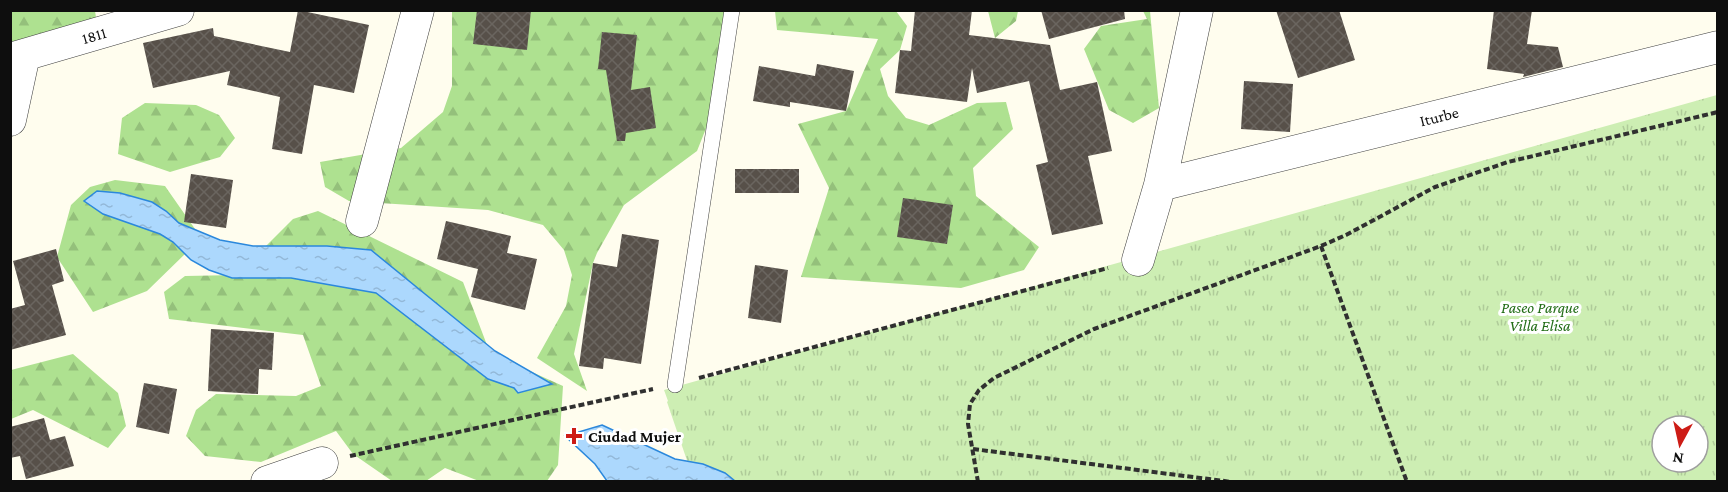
<svg xmlns="http://www.w3.org/2000/svg" width="1728" height="492" viewBox="0 0 1728 492" font-family="'Crimson Pro',serif">
<defs>
<pattern id="forest-firs" width="22" height="20" patternUnits="userSpaceOnUse" patternTransform="scale(1.5)"><rect width="22" height="20" fill="#aee190"/><path d="M5 1l3.5 6h-7zM16 11l3.5 6h-7z" fill="#94c07b"/></pattern>
<pattern id="park-tufts" width="24" height="20" patternUnits="userSpaceOnUse" patternTransform="scale(1.5)"><rect width="24" height="20" fill="#cdeeb3"/><path d="M3 7l-1-3M5 7V3M7 7l1-3M15 17l-1-3M17 17v-4M19 17l1-3" fill="none" stroke="#afcb99"/></pattern>
<pattern id="water-ripples" width="26" height="14" patternUnits="userSpaceOnUse" patternTransform="scale(1.5)"><rect width="26" height="14" fill="#acd8fd"/><path d="M2 4q2-2 4 0t4 0M15 11q2-2 4 0t4 0" fill="none" stroke="#93b8d8"/></pattern>
<pattern id="building-cross-hatch" width="8" height="8" patternUnits="userSpaceOnUse" patternTransform="scale(1.5)"><rect width="8" height="8" fill="#575049"/><path d="M0 0l8 8M0 8l8-8" fill="none" stroke="#6a655f"/></pattern>
</defs>
<rect width="100%" height="100%" fill="#fffdee"/>
<path fill="url(#forest-firs)" d="M10,11H95L99,36L11,67Z
M452,11H737L719,96L697,151L624,205L597,253L593,263L574,354L587,391L537,358L566,306L572,275L564,250L543,225L488,210L349,201L325,187L320,162L401,148L443,112L452,86Z
M775,11H896L907,26L900,50L880,69L888,96L906,118L929,125L977,103L1006,102L1013,129L973,168L976,196L1039,247L1024,270L961,288L801,277L829,188L798,124L846,111L878,39L777,30Z
M988,11H1018L1016,21L995,38Z
M1143,11H1150L1159,108L1133,123L1109,110L1084,49L1101,26L1147,19Z
M145,103L196,105L219,115L235,138L220,157L170,172L118,154L122,118Z
M115,180L165,186L195,229L186,253L147,291L93,312L57,257L71,205L90,187Z
M318,211L463,282L490,353L563,386L558,465L547,481H479L445,468L426,481H392L353,454L336,431L261,462L205,456L186,436L196,410L216,394L296,396L321,386L303,335L169,319L164,292L185,276L237,275L293,219Z
M73,354L118,393L126,426L108,448L33,410L11,419V370Z"/>
<path fill="url(#park-tufts)" fill-rule="evenodd" d="M1717,95V481H694L667,402L668,401L664,390ZM1662,426H1698V462H1662Z"/>
<path fill="url(#water-ripples)" stroke="#2b88dc" stroke-width="1.5" d="M97,191L120,193L152,202L166,211L179,223L220,240L253,246H327L371,250L495,351L552,384L518,393L514,388L488,379L376,293L291,278H232L209,270L191,260L173,242L160,234L103,214L84,201Z
M602,425L675,459L703,464L725,473L735,481H607L595,464L565,436Z"/>
<path fill="url(#building-cross-hatch)" d="M298,10L369,25L354,93L314,85L302,154L272,149L280,97L227,85L230,71L153,88L143,43L213,28L214,36L290,52Z
M477,10H531L527,50L473,44Z
M915,10H972L969,35L1050,45L1060,90L1097,82L1112,151L1088,156L1103,224L1052,235L1036,165L1048,162L1029,81L977,93L972,68L967,102L895,93L900,50L911,51Z
M1041,10H1124L1125,19L1049,39Z
M1276,10H1339L1355,60L1298,78Z
M1494,10H1532L1527,44L1558,47L1563,67L1523,77L1524,74L1487,69Z
M602,32L637,35L631,90L650,87L656,128L626,133L625,141H617L606,70L598,69Z
M817,64L854,71L846,111L790,102V107L753,101L759,66L815,76Z
M1244,81L1293,84L1290,132L1241,129Z
M735,169H799V193H735Z
M191,174L233,180L226,228L184,222Z
M903,198L953,205L947,244L897,237Z
M446,221L511,236L507,253L537,259L525,310L471,297L478,269L437,259Z
M622,234L659,240L641,364L604,358L603,369L579,366L593,263L617,267Z
M56,249L64,281L52,285L66,335L10,350V309L25,305L13,261Z
M755,265L788,270L781,323L748,318Z
M211,329L274,333L272,370L259,369L258,394L208,391Z
M144,383L177,389L169,434L136,427Z
M44,418L50,440L65,436L74,466L26,479L20,456L10,458V427Z"/>
<g fill="none" stroke-linecap="round" stroke-linejoin="round">
<g stroke="#414141" stroke-width="16">
<path id="service" d="M675,385L732,10"/>
</g>
<g stroke="#414141" stroke-width="33">
<path id="minor" d="M10,59L178,10
M10,120L24,55
M1160,185L1718,47
M362,221L418,10
M1138,260L1160,185L1197,10
M267,482L322,463"/>
</g>
<path stroke="#303030" stroke-width="4" stroke-dasharray="6 3" stroke-linecap="butt" d="M1321,246L1407,482
M699,378L1108,268
M973,449L1232,482
M350,456L653,389
M978,482L968,424L970,404L979,390L994,378L1094,329L1321,246L1346,235L1435,187L1508,162L1718,112"/>
<use href="#service" stroke="#fff" stroke-width="15"/>
<use href="#minor" stroke="#fff" stroke-width="32"/>
</g>
<path fill="#cd1c16" stroke="#fff" stroke-width="2" d="M571 427h6v6h6v6h-6v6h-6v-6h-6v-6h6z"/>
<g text-anchor="middle" stroke-width="6" stroke-linejoin="round" paint-order="stroke">
<g font-size="16" fill="#0e0e0e" stroke="#fff">
<text transform="translate(94 35) rotate(-16)" y="6">1811</text>
<text transform="translate(1439 116) rotate(-14)" y="6">Iturbe</text>
</g>
<g font-size="16" font-style="italic" fill="#226d16" stroke="#fff">
<text x="1540" y="313">Paseo Parque<tspan x="1540" dy="18">Villa Elisa</tspan></text>
</g>
<g font-size="16" font-weight="bold" fill="#0e0e0e" stroke="#fff" text-anchor="start">
<text x="588" y="442">Ciudad Mujer</text>
</g>
</g>
<rect width="1728" height="492" fill="none" stroke="#0e0e0e" stroke-width="24"/>
<g transform="translate(1680 444) rotate(188)"><circle r="28" fill="#ffffff" stroke="#9f9f9f" stroke-width="1.5"/>
<path d="M0-4.5L10 22L0 15L-10 22Z" fill="#cd1c16"/>
<text y="-9" font-size="16" font-weight="bold" text-anchor="middle" fill="#0e0e0e">N</text>
</g>
</svg>
